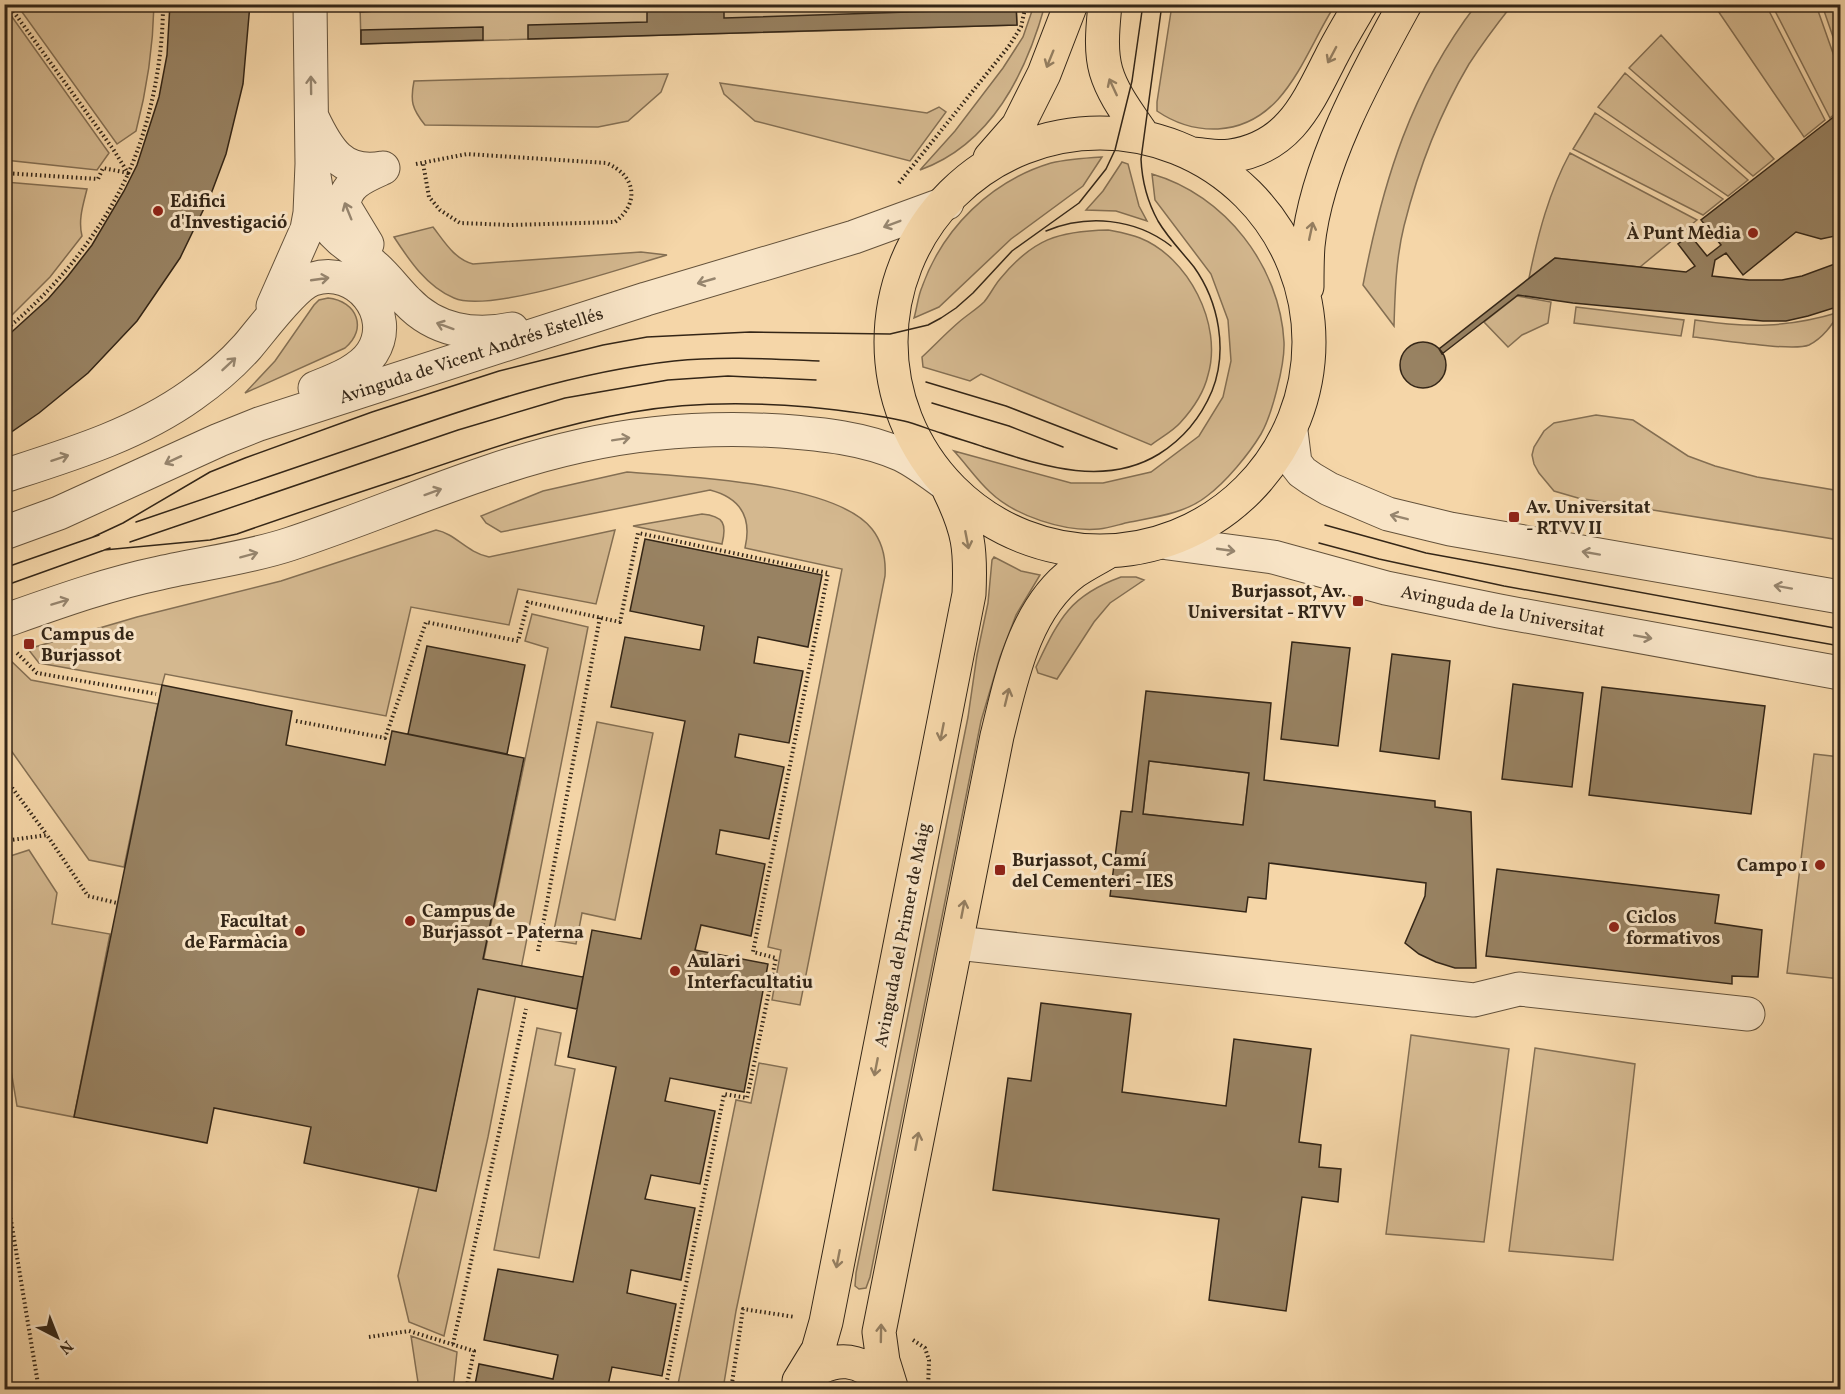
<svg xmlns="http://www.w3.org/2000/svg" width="1845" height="1394" viewBox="0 0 1845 1394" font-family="Vollkorn,serif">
<rect width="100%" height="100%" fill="#f5d6a8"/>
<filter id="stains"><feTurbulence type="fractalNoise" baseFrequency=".00333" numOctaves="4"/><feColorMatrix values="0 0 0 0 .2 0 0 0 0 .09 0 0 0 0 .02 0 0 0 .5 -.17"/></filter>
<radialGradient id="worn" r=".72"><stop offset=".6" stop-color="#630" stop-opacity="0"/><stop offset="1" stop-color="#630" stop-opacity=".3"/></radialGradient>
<path fill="#d4b88f" stroke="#846f53" stroke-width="1.5" d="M1016,4L1017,25L361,44L360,5Z
M17,5H154C153,48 147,89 136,131L117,144Z
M1034,5H1045C1026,73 992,144 920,170L955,131L1003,68L1023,37Z
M1172,5V4L1335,5C1304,53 1286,125 1218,129C1195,130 1176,124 1157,111V102Z
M1476,5H1512C1497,24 1482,44 1469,64C1440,113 1418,170 1404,226C1396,258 1395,292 1394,326L1363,285C1383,181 1411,90 1476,5Z
M1714,5H1766L1825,120L1804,137Z
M1772,5H1816L1840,73V109L1830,118Z
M1822,5H1840V57Z
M5,7L109,153L97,170L5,160Z
M1661,35L1774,159L1753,176L1629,68Z
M1625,73L1748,180L1728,196L1598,107Z
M668,74L661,92L628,121L598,127L425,125C412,109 410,101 414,81Z
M720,83L927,113L939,107L946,112L910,161L755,121L724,94Z
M1595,113L1723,199L1703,215L1573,149Z
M1570,153L1697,220L1640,267L1555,258L1529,278C1538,234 1549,192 1570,153Z
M1102,157L1083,186L1011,239L939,307L914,318C917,308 918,296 922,287C943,228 991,181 1051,163C1068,159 1085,158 1102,157Z
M1122,162L1128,164L1139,206L1147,221L1116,211L1086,210L1103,191Z
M1152,174C1225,195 1280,266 1284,342C1285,364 1272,415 1261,434C1249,454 1226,482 1207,496C1186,513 1156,517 1130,522C1120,524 1110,528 1099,529C1064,532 1015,516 990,492C977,480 966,464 954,451L1071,483H1103L1151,472L1199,436L1223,397L1231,361L1228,320L1211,274L1155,200Z
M5,182L87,189C83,205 78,220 82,236L50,277L5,322Z
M433,227C444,241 454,259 473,264L641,252L667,255C625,267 490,314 454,298C427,287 409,260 394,237Z
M1108,230C1118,232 1130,234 1140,238C1188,257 1223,324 1208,375C1204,392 1192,410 1180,423C1173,431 1160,438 1151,445L981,374L970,381L923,367L922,357C935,345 946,333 959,322C967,315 977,309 984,302C990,295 994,286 1000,279C1033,239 1058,231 1108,230Z
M1517,296L1551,302L1548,323L1522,335L1508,347L1484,322Z
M328,298C357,301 368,329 345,348L245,393L275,361L314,305L319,300Z
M1576,307L1684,320L1681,336L1574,323Z
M1840,312C1832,325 1823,338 1809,345C1793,352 1715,339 1693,337L1695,320C1749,328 1787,328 1840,312Z
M1596,415L1633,420L1688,456L1715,466L1757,477L1840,491V540L1578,498L1554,491L1539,473L1534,464L1532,455L1534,447L1544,431L1554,423Z
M627,472C686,477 835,482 872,529C883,543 886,560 885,576L800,1005L772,1000L781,950L768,947L842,569L745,548C752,518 741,498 710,490L501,532L486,523L481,516L543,491Z
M702,514C724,516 727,524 722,544L633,526Z
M436,530C456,534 466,552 489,557L615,530L596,604L518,589L509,625L411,607L386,716L165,674L162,685L39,663L28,649L137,617L281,581Z
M994,557L1021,571L1040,575L1016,615L1000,657L981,721L870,1277L866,1288L859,1289L855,1286L856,1273L968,717L977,655L988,603L992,560Z
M1121,577H1136L1144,580L1110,603L1094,622L1057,679L1038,673L1036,667C1059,619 1069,596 1121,577Z
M532,614L588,627L488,1137L444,1336L409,1322L398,1276L419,1187L436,1190L548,648L525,641Z
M8,658L31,680L158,704L124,867L89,860L5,742L4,660Z
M597,722L653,733L615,920L582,913L576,944L552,940Z
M1814,754L1840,757V979L1787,973Z
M1149,761L1249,773L1243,825L1143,814Z
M29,850L57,893L52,924L110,934L74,1117L17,1106L5,1034L4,858Z
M537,1028L561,1033L555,1065L575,1069L539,1258L494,1250Z
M1411,1035L1509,1049L1484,1242L1386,1234Z
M1535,1048L1635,1064L1613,1260L1509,1251Z
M759,1063L787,1068L736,1311L723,1389H677L736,1100L751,1103Z
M411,1336L457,1352L453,1389H419Z"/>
<path fill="#988262" stroke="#342617" stroke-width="1.5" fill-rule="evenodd" d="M170,4H250L243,84L226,154L211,194L180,258L137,321L88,373L39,413L4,437V339L48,299L68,276L92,245L124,191L137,165L159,97L167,55Z
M360,4H375V11L360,12Z
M390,4H501V5L390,9Z
M724,4V18L1000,9V4H1016L1017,25L528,39V25L647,22V7Z
M483,27V40L361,44V30Z
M1840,112V235L1821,239L1796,232L1743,275L1726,253L1715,260L1712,276L1749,280H1782L1802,276L1840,262V306L1808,316L1786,321H1763L1573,303L1518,295L1442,354L1439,349L1555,258L1686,272L1695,266L1678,244L1690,235L1707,256L1721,245L1701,220Z
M1400 365a23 23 0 1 1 46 0a23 23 0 1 1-46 0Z
M645,539L822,575L808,647L758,637L754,663L803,671L789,743L739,734L735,757L784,767L769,839L720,830L716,854L765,864L751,936L701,925L695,950L768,964L744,1092L670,1078L665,1101L715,1111L700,1184L651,1175L645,1199L695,1208L681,1280L631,1270L627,1293L676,1304L662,1376L612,1367L607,1390H474L479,1364L553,1379L558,1355L484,1340L498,1269L573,1282L616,1067L568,1057L592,930L641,939L685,721L611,707L625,637L700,650L704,626L630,611Z
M1292,642L1350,648L1338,746L1281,739Z
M427,646L525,665L507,754L408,734Z
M1392,654L1450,661L1439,759L1380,751Z
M1513,684L1583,693L1572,787L1502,779Z
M162,685L292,711L286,745L385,765L392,731L524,758L483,959L583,977L577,1009L478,989L436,1191L304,1163L311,1127L214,1108L207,1143L74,1117Z
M1602,687L1765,706L1751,814L1589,795Z
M1146,691L1271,703L1264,780L1435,801V807L1471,812L1476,968H1455L1436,962L1419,954L1405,943L1425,896L1426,883L1269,863L1266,899L1248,897L1246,912L1110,896L1121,811L1132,812ZM1149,761L1249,773L1243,825L1143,814Z
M1497,869L1719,895L1715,923L1762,930L1758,977L1732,976V984L1486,956Z
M1041,1003L1131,1014L1122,1092L1226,1106L1234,1039L1311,1049L1299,1142L1321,1145L1319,1167L1341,1169L1338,1202L1302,1197L1286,1311L1209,1300L1219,1219L993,1190L1008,1078L1031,1081Z"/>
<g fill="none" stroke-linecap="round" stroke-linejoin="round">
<g stroke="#64523b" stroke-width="35">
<path id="minor" d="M312,117C327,149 342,176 383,168
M312,164C316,184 317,208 328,226C339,242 358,251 373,265C386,276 395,289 407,301C435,331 474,337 512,329
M367,244L344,206C344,184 365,176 383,168
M273,306L307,229L310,213L312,164L310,4
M1291,431L1295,463L1302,472L1312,479L1329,489L1388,514L1450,529L1840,597
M4,476C69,455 136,435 192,395C212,381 231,365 247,347C261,331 294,285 313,279C356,265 397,314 372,353C360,371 335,380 315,388
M4,533L59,513L219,440L259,424L646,299L854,237L947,203
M1168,543L1273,557L1386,588L1499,611L1840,673
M4,621C55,603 107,584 160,573C204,563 248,558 290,544C387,512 480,468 580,446C646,431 714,427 781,431C821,434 864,438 902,455C918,463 932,474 947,485
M957,943L1474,1000L1519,989L1748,1014"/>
</g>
<g stroke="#342617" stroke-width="35">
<path id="major" d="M1105,4C1103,26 1100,50 1106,71C1113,95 1130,116 1144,137
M891 342a209 209 0 1 1 418 0a209 209 0 1 1-418 0Z
M1193,154C1205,155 1218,158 1230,156C1289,148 1307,104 1331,57C1340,39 1351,21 1361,4
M990,158L1018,126L1044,74L1071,4
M1307,287C1307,273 1307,259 1308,246C1316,165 1366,75 1405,4
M799,1381L818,1350L826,1322L969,594C971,549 969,531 949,490
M799,1381C834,1353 862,1355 891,1390
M892,1390L883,1361L879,1332L997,736C1011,680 1024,609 1074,572C1084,565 1096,559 1106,553"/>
</g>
<path stroke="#342617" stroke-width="4" stroke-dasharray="1.5 3" stroke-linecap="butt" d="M416,164L467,154L606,163C636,175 640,203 615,222L511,225L460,223L440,210L429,197L423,163
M4,173L98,179L103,168L128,173L113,149L8,4
M899,183L1009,46L1021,27L1026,4
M4,331C56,289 100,234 128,174C151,122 163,60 163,4
M17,653L37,673L156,694
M296,721L385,738L426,622L518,641L528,602L620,622L638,533L828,573L753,952L776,958L747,1098L724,1094L665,1390
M4,777L47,835
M4,841L47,835L88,896L117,903
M538,951L600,617
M4,1178L39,1390
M369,1337L409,1331L474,1351L466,1390
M913,1340L925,1348L929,1360L928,1390
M453,1344L526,1009
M731,1390L743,1309L795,1317"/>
<use href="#minor" stroke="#f8e4c6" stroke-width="33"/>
<use href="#major" stroke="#f5d6a8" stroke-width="33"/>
<path stroke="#342617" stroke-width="1.5" d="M1046,231C1087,214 1135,218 1171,246
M926,382L1006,406L1117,449
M932,403L1009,426L1063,447
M136,522C219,494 302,465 385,437C480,404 574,372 674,361C722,356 771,359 819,361
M1325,525L1426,553L1840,629
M93,537L123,523L210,472L245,458L372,412L499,371L603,345L647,337L750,332L890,334L928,325L941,318L956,308L973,293L1012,251L1079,203L1106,169L1115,150L1132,81L1143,4
M130,542L458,430L565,398L668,380L728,376L816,380
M1319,543L1379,559L1504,586L1840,646
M104,550L210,540L237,534C294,514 351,495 409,476C482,451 556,425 633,412C690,402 750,402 808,407C839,410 873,414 904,421C916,424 928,429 941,433C955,438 970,442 984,447C1040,465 1104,488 1159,454C1183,439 1201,417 1212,391C1228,351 1219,302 1194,267C1182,252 1168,238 1158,221C1147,201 1142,182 1141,159L1162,4
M4,568L99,535
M4,586L110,548"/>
</g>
<defs><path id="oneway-shaft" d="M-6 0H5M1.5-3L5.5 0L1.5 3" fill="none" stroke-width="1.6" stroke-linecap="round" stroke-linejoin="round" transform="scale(1.5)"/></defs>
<g stroke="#947e60">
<use href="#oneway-shaft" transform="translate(1332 55) rotate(118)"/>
<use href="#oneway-shaft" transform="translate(1050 59) rotate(112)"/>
<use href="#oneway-shaft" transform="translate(1113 87) rotate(-115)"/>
<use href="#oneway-shaft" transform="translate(1311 231) rotate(-78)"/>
<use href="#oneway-shaft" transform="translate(967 540) rotate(79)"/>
<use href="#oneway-shaft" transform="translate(1007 697) rotate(-76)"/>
<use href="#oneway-shaft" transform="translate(942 732) rotate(101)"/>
<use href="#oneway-shaft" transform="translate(963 909) rotate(-79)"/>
<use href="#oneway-shaft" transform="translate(876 1067) rotate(101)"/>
<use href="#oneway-shaft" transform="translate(917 1141) rotate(-79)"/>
<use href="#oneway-shaft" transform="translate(838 1259) rotate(101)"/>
<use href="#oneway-shaft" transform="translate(881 1333) rotate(-89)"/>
</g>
<g stroke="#96856e">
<use href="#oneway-shaft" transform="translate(311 85) rotate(-91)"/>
<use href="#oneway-shaft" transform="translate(348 211) rotate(-112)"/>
<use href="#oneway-shaft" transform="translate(892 224) rotate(159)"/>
<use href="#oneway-shaft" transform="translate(320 279) rotate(-8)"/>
<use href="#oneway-shaft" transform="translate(706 281) rotate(164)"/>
<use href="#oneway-shaft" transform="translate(445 326) rotate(-160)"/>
<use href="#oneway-shaft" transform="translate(229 364) rotate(-43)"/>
<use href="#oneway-shaft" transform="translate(621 439) rotate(-9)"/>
<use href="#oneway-shaft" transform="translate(60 458) rotate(-18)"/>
<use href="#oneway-shaft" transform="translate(173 460) rotate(155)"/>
<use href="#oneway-shaft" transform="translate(433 492) rotate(-20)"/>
<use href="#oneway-shaft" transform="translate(1399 517) rotate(-166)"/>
<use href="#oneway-shaft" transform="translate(1226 550) rotate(8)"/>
<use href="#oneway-shaft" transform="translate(1591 553) rotate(-170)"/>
<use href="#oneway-shaft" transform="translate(249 555) rotate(-15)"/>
<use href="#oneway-shaft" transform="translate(1783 587) rotate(-170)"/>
<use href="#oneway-shaft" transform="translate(60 602) rotate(-17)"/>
<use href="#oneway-shaft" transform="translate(1643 637) rotate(10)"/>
</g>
<g fill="#8f2418" stroke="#f8e4c6" stroke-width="2">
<circle cx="158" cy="211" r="6"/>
<circle cx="1753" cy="233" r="6"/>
<rect x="1508" y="511" width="12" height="12" rx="3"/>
<rect x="1352" y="595" width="12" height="12" rx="3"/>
<rect x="23" y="638" width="12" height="12" rx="3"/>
<circle cx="1820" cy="865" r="6"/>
<rect x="994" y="864" width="12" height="12" rx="3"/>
<circle cx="410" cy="921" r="6"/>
<circle cx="1614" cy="927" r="6"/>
<circle cx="300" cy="931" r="6"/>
<circle cx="675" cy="971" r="6"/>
</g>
<g text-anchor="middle" stroke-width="6" stroke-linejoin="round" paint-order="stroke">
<g font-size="18" font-weight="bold" fill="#342617" stroke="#f8e4c6" text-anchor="start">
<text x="170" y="207">Edifici<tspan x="170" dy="21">d'Investigació</tspan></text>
<text x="1741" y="239" text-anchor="end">À Punt Mèdia</text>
<text x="1526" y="513">Av. Universitat<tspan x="1526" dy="21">- RTVV II</tspan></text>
<text x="1346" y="597" text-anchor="end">Burjassot, Av.<tspan x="1346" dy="21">Universitat - RTVV</tspan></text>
<text x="41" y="640">Campus de<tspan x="41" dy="21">Burjassot</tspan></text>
<text x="1012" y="866">Burjassot, Camí<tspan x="1012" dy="21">del Cementeri - IES</tspan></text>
<text x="1808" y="871" text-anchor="end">Campo 1</text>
<text x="422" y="917">Campus de<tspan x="422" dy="21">Burjassot - Paterna</tspan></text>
<text x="1626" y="923">Ciclos<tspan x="1626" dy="21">formativos</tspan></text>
<text x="288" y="927" text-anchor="end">Facultat<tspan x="288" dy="21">de Farmàcia</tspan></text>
<text x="687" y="967">Aulari<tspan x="687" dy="21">Interfacultatiu</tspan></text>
</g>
<g font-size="18" fill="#342617" stroke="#f8e4c6">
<text transform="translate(471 355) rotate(-18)" y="6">Avinguda de Vicent Andrés Estellés</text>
<text transform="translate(1503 611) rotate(11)" y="6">Avinguda de la Universitat</text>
<text transform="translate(902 935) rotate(-79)" y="6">Avinguda del Primer de Maig</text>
</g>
</g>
<rect width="1845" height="1394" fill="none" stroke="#f5d6a8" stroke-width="24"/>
<rect x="6" y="6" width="1833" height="1382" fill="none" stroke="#342617" stroke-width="3"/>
<rect x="12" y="12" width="1821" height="1370" fill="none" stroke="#342617" stroke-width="1.5"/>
<g transform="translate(57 1337) rotate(138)" stroke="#f8e4c6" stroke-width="4.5" paint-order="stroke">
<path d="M0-4.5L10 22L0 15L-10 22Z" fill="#342617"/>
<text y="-9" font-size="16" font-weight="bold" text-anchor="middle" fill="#342617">N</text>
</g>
<rect width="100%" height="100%" filter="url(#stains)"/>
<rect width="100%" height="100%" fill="url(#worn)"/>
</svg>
